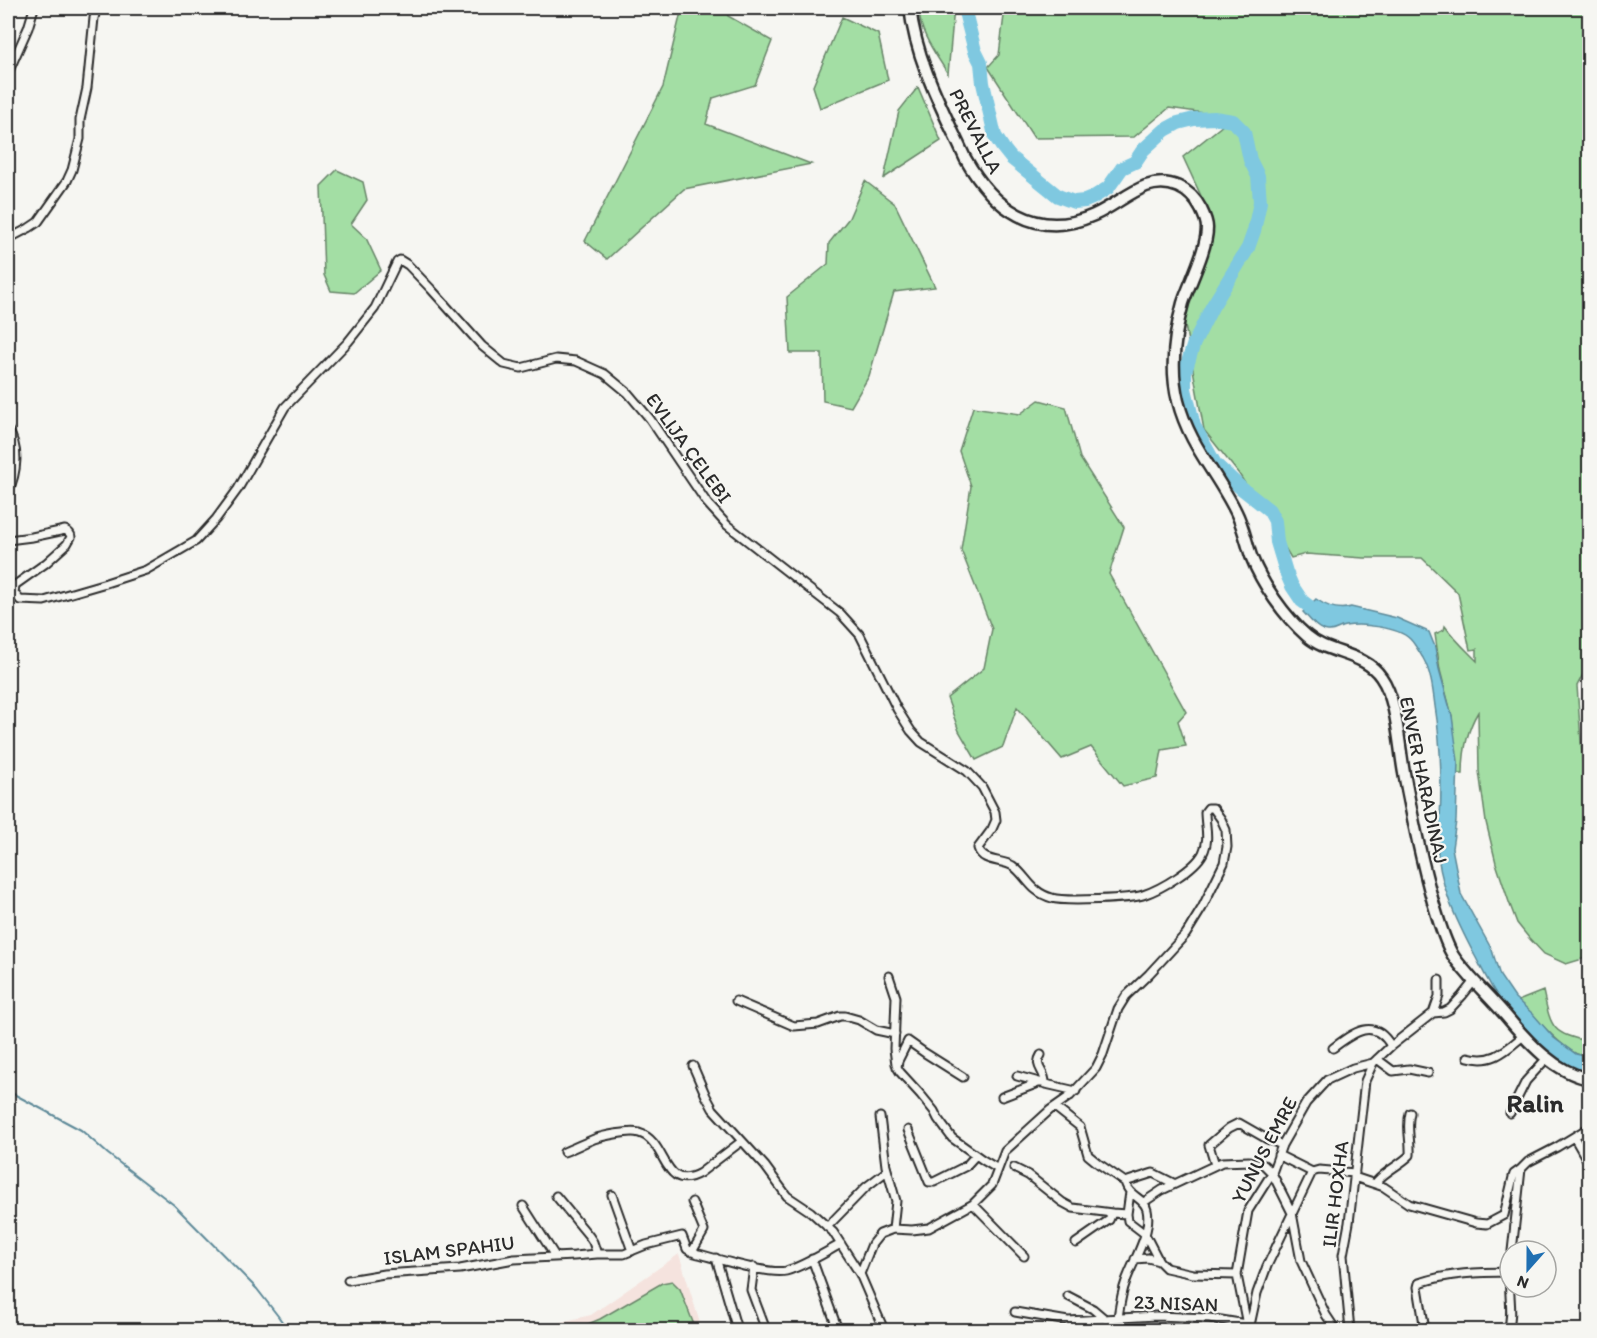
<svg xmlns="http://www.w3.org/2000/svg" width="1597" height="1338" viewBox="0 0 1597 1338" font-family="Itim,sans-serif">
<rect width="100%" height="100%" fill="#f6f6f2"/>
<filter id="ink" filterUnits="userSpaceOnUse"><feTurbulence type="fractalNoise" baseFrequency=".0167" numOctaves="2"/><feDisplacementMap in="SourceGraphic" scale="12" xChannelSelector="R" yChannelSelector="G"/><feConvolveMatrix kernelMatrix="1 2 1 2 8 2 1 2 1" color-interpolation-filters="sRGB"/></filter>
<g filter="url(#ink)">
<path fill="#f5e3de" d="M679,1254L702,1330H527L591,1315Z"/>
<path fill="#a3dea4" stroke="#678468" stroke-width="1.5" d="M682,8H725L728,16L772,41L755,85L713,98L706,124L811,164L684,189L607,259L585,241L663,87Z
M920,8H954L948,74C937,56 916,28 920,8Z
M1005,8H1589L1590,661L1577,686L1583,768L1590,787L1589,957L1566,964L1544,954L1529,938L1517,923L1509,902L1496,863L1486,822L1479,771L1478,712C1467,730 1463,753 1463,774H1456L1452,716L1440,670L1435,634L1444,630L1445,626C1454,639 1466,650 1477,661V649L1470,650L1458,593L1422,558H1364L1306,554L1291,558L1271,524L1239,474L1204,430L1184,320L1195,285L1213,235L1202,198L1183,157L1233,117L1169,108L1134,137L1034,138L988,67L999,55Z
M842,17L878,34L888,80L820,108L813,86Z
M918,87L941,141L884,178L899,111Z
M337,170L363,182L367,200L351,224L366,238L381,270L354,293L331,291L324,275L321,186Z
M865,181L895,204L935,287L894,292L869,376L851,407L823,401L822,353H790L787,297L828,264L829,243L849,218Z
M1039,400L1066,407L1080,458L1124,527L1109,574L1186,712L1178,721L1186,746L1162,750L1157,778L1123,786L1091,747L1062,759L1017,707L1003,747L976,760L959,731L947,698L984,668L992,629L961,550L971,486L959,451L973,407L1020,414Z
M1543,991C1551,1026 1551,1035 1589,1041V1055C1587,1055 1582,1055 1580,1055C1563,1051 1533,1014 1518,1001Z
M672,1281L680,1289L696,1330H574L600,1319L662,1283Z"/>
<path fill="#7fc8e0" stroke="#5d8998" stroke-width="1.5" d="M1316,599C1326,606 1339,611 1351,607L1397,618L1429,632L1435,647L1439,669L1452,716L1458,761L1456,821L1452,848L1461,894L1492,950L1500,976L1515,998L1533,1014L1554,1038L1576,1054L1589,1057V1074C1571,1069 1554,1055 1540,1043C1526,1029 1511,1015 1500,1000C1490,986 1483,971 1475,956C1456,920 1438,883 1437,841C1437,834 1439,826 1440,819C1442,781 1441,743 1435,706C1433,690 1431,672 1423,658C1419,652 1415,644 1410,639C1398,627 1362,623 1345,626C1339,627 1334,632 1328,631C1317,630 1310,619 1303,612Z"/>
<g fill="none" stroke-linecap="round" stroke-linejoin="round">
<path stroke="#5d8998" stroke-width="2" d="M8,1091L81,1130L108,1154L174,1205L257,1289L278,1316L288,1330"/>
<path stroke="#7fc8e0" stroke-width="14" d="M964,8L975,51L981,63L983,83L995,136L1003,148L1011,158L1058,196L1074,202L1085,201L1092,198L1108,188L1122,168L1135,162L1143,150L1165,130L1178,123L1194,119L1214,118L1233,121L1244,132L1250,160L1258,176L1260,202L1254,231L1248,248L1212,307L1194,343L1185,372V389L1194,426L1215,464L1241,488L1269,510L1275,521L1277,542L1286,572L1292,586L1302,601L1318,613L1322,615"/>
<g stroke="#2b2b2b" stroke-width="11">
<path id="street" d="M8,73L28,28L34,8
M8,239L29,228L38,222L67,181L72,170L80,139V120L87,88L94,18L97,8
M8,430C20,448 17,473 8,492
M8,540L32,537L65,530C69,532 71,534 71,537L67,544L46,563L15,585L14,593L20,600L44,601L106,583L146,570L196,541L216,519L238,489L285,407L348,342L375,308L397,262L400,260L408,265L431,289L482,346L504,364L521,368L556,359L576,361L605,374L628,393L650,419L707,503L727,525L840,613L860,635L897,709L911,731L921,742L967,771L982,787L995,812L996,820L992,829L978,848C982,863 1002,859 1013,866C1027,876 1030,892 1052,898C1064,902 1131,899 1143,895C1161,889 1195,869 1203,853C1210,839 1205,826 1205,812L1208,808H1213L1221,819L1226,830L1227,847L1224,863L1202,908L1186,934L1149,974L1126,996L1118,1009L1103,1054L1096,1068L1070,1096L1050,1110L1005,1151L992,1185L973,1204L929,1228L912,1230L893,1229L880,1234L872,1244L860,1274
M889,976L896,997L894,1049L896,1064
M736,1001L794,1026L818,1024L840,1016H845L859,1020L876,1030L895,1034
M1433,1013L1439,996V980
M1333,1048C1354,1032 1374,1017 1391,1046
M1041,1055C1033,1068 1046,1070 1045,1084
M1468,1057C1493,1064 1505,1051 1523,1036
M1377,1059L1393,1071L1409,1069L1428,1073
M693,1066L706,1096L713,1109L765,1166L787,1196L811,1212L833,1232L860,1274L884,1330
M1017,1076L1050,1085L1076,1091
M963,1077L925,1053L908,1041L898,1061L897,1067L900,1072L921,1095L934,1111L938,1119L952,1138L983,1160L998,1169
M1002,1097L1041,1082
M1056,1108L1080,1127L1088,1155L1099,1164L1125,1182L1153,1173L1175,1184
M1510,1113L1526,1081L1547,1058
M880,1117L886,1166L896,1201L893,1229
M908,1130L929,1182H934L966,1166L976,1155
M1574,1137L1590,1165
M564,1152C574,1148 584,1143 594,1139C602,1136 631,1130 639,1133C668,1141 662,1194 700,1173L742,1141
M1278,1155L1312,1172L1319,1170L1355,1173
M1215,1165L1209,1145L1229,1128L1239,1123L1267,1139L1282,1145
M1014,1168L1028,1175L1062,1202L1073,1208L1112,1213
M1354,1177L1384,1187L1409,1204L1476,1223L1487,1224L1504,1215L1513,1177L1514,1174L1521,1169
M1378,1184L1377,1181C1387,1170 1400,1165 1410,1155C1411,1139 1406,1128 1410,1113
M1130,1192L1127,1214L1128,1221L1145,1234L1159,1261L1166,1268L1193,1274L1237,1275
M612,1195L632,1251
M556,1196L589,1236L593,1242L597,1254
M1144,1202L1162,1190L1222,1162L1249,1161L1264,1165L1272,1173L1292,1213L1301,1261L1326,1315L1336,1330
M973,1204L1024,1256
M523,1206L555,1256
M827,1227L866,1187L887,1171
M1076,1243L1109,1220L1112,1213L1127,1214
M1512,1251L1521,1169L1528,1162L1557,1147L1590,1127
M692,1252L704,1231L692,1202
M716,1258L736,1326
M812,1259L838,1330
M1135,1259L1148,1258L1159,1261
M754,1267L751,1290L766,1330
M348,1280L384,1274L460,1269L514,1259L574,1256L597,1254H624L646,1245L682,1236L687,1249L695,1253C715,1258 768,1275 786,1271C802,1267 826,1252 841,1244
M1068,1296L1093,1309L1106,1320
M1015,1312L1068,1321L1156,1316L1209,1318L1246,1324
M1116,1330C1119,1313 1120,1297 1126,1281C1133,1261 1152,1232 1147,1210C1145,1200 1135,1198 1129,1190C1127,1188 1126,1185 1125,1182
M1248,1330L1237,1275L1248,1211L1272,1173L1282,1145L1306,1103L1327,1080L1353,1068L1373,1063L1391,1046L1433,1013L1444,1012L1450,1009L1462,996L1474,981
M1249,1330L1257,1293L1267,1266L1312,1172
M1350,1330L1343,1255L1349,1223L1365,1081L1373,1063
M1425,1330L1418,1287L1419,1283C1449,1273 1479,1272 1510,1272
M1508,1330C1514,1313 1508,1295 1510,1277"/>
</g>
<g stroke="#2b2b2b" stroke-width="15">
<path id="secondary" d="M910,8C916,61 943,110 965,158C993,208 1036,241 1094,215C1112,207 1128,193 1146,186C1169,178 1190,188 1201,209C1204,215 1207,221 1207,228C1207,249 1190,282 1183,303C1174,335 1170,369 1178,401C1189,445 1217,473 1236,512C1243,526 1246,541 1251,556C1262,584 1284,616 1307,636C1329,655 1364,652 1381,677C1397,699 1399,746 1404,773C1412,816 1421,859 1433,902C1438,918 1443,937 1451,952C1456,962 1464,969 1471,978C1483,991 1495,1003 1507,1017C1528,1042 1555,1073 1590,1079"/>
</g>
<use href="#street" stroke="#f6f6f2" stroke-width="7"/>
<use href="#secondary" stroke="#f6f6f2" stroke-width="10"/>
</g>
</g>
<g text-anchor="middle" stroke-width="4.5" stroke-linejoin="round" paint-order="stroke">
<g font-size="20" fill="#2b2b2b" stroke="#f6f6f2">
<text transform="translate(976 131) rotate(63)" y="7">PREVALLA</text>
<text transform="translate(689 448) rotate(54)" y="7">EVLIJA ÇELEBI</text>
<text transform="translate(1424 780) rotate(78)" y="7">ENVER HARADINAJ</text>
<text transform="translate(1264 1150) rotate(-62)" y="7">YUNUS EMRE</text>
<text transform="translate(1335 1194) rotate(-83)" y="7">ILIR HOXHA</text>
<text transform="translate(449 1250) rotate(-7)" y="7">ISLAM SPAHIU</text>
<text transform="translate(1176 1303) rotate(2)" y="7">23 NISAN</text>
</g>
<g font-size="26" font-weight="bold" fill="#2b2b2b" stroke="#f6f6f2">
<text x="1535" y="1112">Ralin</text>
</g>
</g>
<rect width="1597" height="1338" fill="none" stroke="#f6f6f2" stroke-width="30"/>
<rect x="15" y="15" width="1567" height="1308" fill="none" stroke="#2b2b2b" stroke-width="2" filter="url(#ink)"/>
<g transform="translate(1528 1269) rotate(201)"><circle r="28" fill="#f6f6f2" stroke="#a5a5a2" stroke-width="1.5"/>
<path d="M0-4.5L10 22L0 15L-10 22Z" fill="#1f6fb2"/>
<text y="-9" font-size="16" font-weight="bold" text-anchor="middle" fill="#2b2b2b">N</text>
</g>
</svg>
